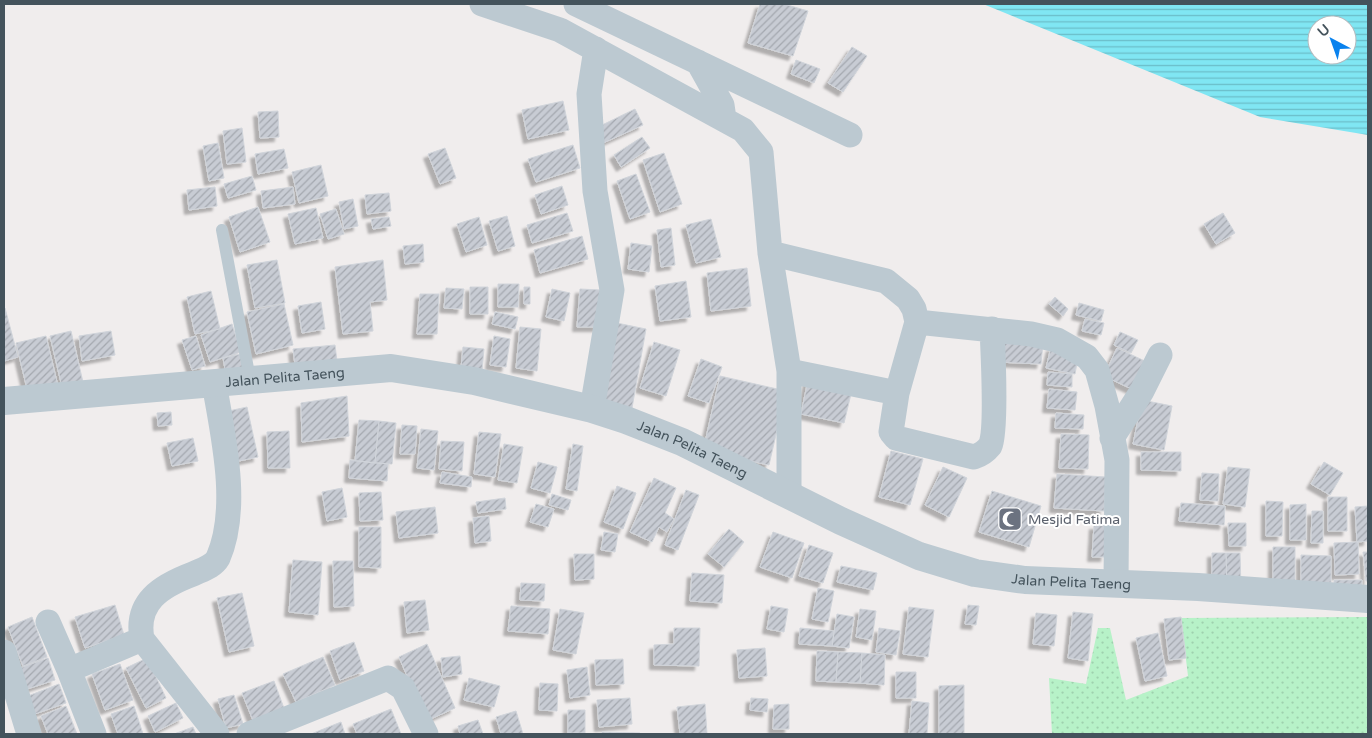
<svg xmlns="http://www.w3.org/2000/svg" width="1372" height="738" viewBox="0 0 1372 738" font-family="'Varela Round',sans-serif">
<defs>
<pattern id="grass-dots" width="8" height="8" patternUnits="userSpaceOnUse" patternTransform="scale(1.25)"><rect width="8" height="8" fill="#b7f2c8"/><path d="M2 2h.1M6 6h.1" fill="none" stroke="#9fd1ae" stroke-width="1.8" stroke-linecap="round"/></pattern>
<pattern id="water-rules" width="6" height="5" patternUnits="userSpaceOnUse" patternTransform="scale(1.25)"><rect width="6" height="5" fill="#80e6f3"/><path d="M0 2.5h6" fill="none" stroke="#6abdc8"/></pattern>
<pattern id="building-hatch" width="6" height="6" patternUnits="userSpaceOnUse" patternTransform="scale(1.25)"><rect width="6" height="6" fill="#c8ccd4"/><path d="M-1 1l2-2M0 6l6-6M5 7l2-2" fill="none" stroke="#a4a8af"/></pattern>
<filter id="shadow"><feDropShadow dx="-4.5" dy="4.5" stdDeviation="1" flood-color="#0004"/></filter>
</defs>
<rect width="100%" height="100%" fill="#f0eded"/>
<path fill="url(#grass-dots)" d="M1368,617V734H1052L1049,678L1086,684L1098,628H1110L1126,700L1188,676L1181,618Z"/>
<path fill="url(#water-rules)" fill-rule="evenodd" d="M983,4H1368V135L1260,117ZM1317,25H1347V55H1317Z"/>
<path fill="url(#building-hatch)" stroke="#d0d4da" filter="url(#shadow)" d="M760,4H784L808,11L793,56L748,43Z
M852,47L867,56L843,92L828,83Z
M796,60L820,69L814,83L791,74Z
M563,101L569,130L528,139L522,110Z
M635,109L643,125L603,143L596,128Z
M278,111L279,137L260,138L258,112Z
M242,128L246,162L227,164L223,131Z
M642,137L650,148L621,167L614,155Z
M218,143L224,178L209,181L203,146Z
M573,145L580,168L536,182L528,159Z
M445,148L456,178L440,184L428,154Z
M284,149L288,168L258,174L255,154Z
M664,153L682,204L660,212L643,160Z
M321,165L328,196L299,203L292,172Z
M636,174L650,212L630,219L617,181Z
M252,176L256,190L228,198L224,184Z
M562,186L568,205L541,214L535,195Z
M215,187L217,206L189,210L187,190Z
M293,187L295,204L263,208L261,191Z
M389,193L391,211L367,214L365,195Z
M353,199L358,226L344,229L339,202Z
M258,207L270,242L240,252L229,217Z
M316,208L323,238L295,244L288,214Z
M336,209L344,234L328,239L320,214Z
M567,213L573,231L532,243L527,225Z
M1223,213L1235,233L1216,244L1204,224Z
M507,216L515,246L498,251L489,221Z
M389,217L391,226L373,229L371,219Z
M479,217L487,245L466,252L457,224Z
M711,219L721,257L696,263L686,225Z
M671,228L675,265L661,267L657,230Z
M582,236L588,259L540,273L534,250Z
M631,243L652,246L649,272L628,269Z
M423,244L424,262L405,264L403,246Z
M277,260L285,303L255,308L247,265Z
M383,260L387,300L370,302L373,331L343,334L335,267Z
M747,268L751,306L711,311L707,273Z
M686,281L691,317L660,321L655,286Z
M498,284H519L518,307H498Z
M470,287H488V314H470Z
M524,287H530V304H524Z
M446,288L464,289L462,309L444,308Z
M552,289L570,293L564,321L546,317Z
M580,289L601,290L598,327H577Z
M211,291L220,329L195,334L187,297Z
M420,294H439L437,334H417Z
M1055,297L1068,309L1063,316L1049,304Z
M321,302L325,329L302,333L298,306Z
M1079,303L1104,310L1101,321L1076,315Z
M284,304L293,345L256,354L247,312Z
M5,308L18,357L4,361V309Z
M495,312L518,317L515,329L492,324Z
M1085,319L1104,323L1101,335L1082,331Z
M612,322L646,329L632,408L598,401Z
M232,324L241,352L210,362L201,335Z
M520,327L541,329L537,371L516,368Z
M71,331L83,382L62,387L50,336Z
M111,331L115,355L82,361L79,336Z
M1120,332L1138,340L1131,353L1114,345Z
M46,336L58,386L28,393L16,343Z
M196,336L205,366L192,370L182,340Z
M494,336L510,339L506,367L490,365Z
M998,341L1043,343L1041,364L997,362Z
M654,342L680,350L666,396L640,388Z
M335,345L337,361L295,365L293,349Z
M463,347L484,349L482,371L461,368Z
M1051,347L1079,352L1075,374L1046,368Z
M1117,348L1149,363L1136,391L1104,376Z
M241,354L244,370L226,374L223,358Z
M701,359L722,367L709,403L688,396Z
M1048,372L1072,374V387L1047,385Z
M720,376L786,391L769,465L703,451Z
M808,380L852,390L844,423L801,414Z
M1049,389L1077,392L1075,410L1047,408Z
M347,396L349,436L302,442L301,403Z
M1142,400L1172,406L1164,450L1133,444Z
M247,407L258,457L234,462L224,412Z
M171,412L172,425L158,426L157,413Z
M1056,413L1084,415L1083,429L1055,428Z
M359,420L379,421L375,463L355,461Z
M379,421L396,423L392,464L375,463Z
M402,425L417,426L415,454H400Z
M421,429L438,431L434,470L417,468Z
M289,431L290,468H268L267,432Z
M479,432L501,434L495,477L474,474Z
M1061,434L1089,435L1088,469L1059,468Z
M193,438L198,461L172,466L167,443Z
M441,441L464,442L462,471L439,469Z
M504,444L523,447L517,483L498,480Z
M573,444L583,446L577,491L566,489Z
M891,451L923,459L910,505L879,497Z
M1141,452H1181V471L1141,470Z
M350,460L388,464L387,481L349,478Z
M538,462L557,467L550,493L531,488Z
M1324,462L1343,473L1330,495L1311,484Z
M943,467L967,478L949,517L925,505Z
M1228,467L1250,469L1245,507L1223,504Z
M442,472L472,477L471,487L440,483Z
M1202,473L1219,474L1218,501L1200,500Z
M1057,474L1106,477L1104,511L1054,508Z
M654,478L676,488L665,513L674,519L667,532L659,527L652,542L630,532Z
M617,486L636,493L623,529L604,522Z
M342,488L347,517L327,521L322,492Z
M686,490L699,495L678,550L665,545Z
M992,491L1041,506L1029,547L979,532Z
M381,492L383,520L360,521L359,493Z
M552,494L571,500L568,510L549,505Z
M1328,497H1347V531H1328Z
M505,498L506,509L478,513L476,502Z
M1266,501L1283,502L1282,536H1266Z
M1181,503L1225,506L1224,525L1179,521Z
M536,504L554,509L548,527L530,522Z
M1306,504V540H1290V505Z
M1368,506V541L1357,542L1355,507Z
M435,507L438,533L399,538L396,512Z
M1312,511H1323V543H1311Z
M489,516L491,541L475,543L473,518Z
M1228,523H1246V546H1229Z
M1094,525L1107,526L1105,557H1092Z
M359,527H381V568L359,567Z
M729,529L744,542L724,567L708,554Z
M604,532L618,534L615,552L601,550Z
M773,532L804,543L792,578L760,567Z
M1358,542L1359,574L1335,575L1334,543Z
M809,545L833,553L823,583L799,576Z
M1273,547H1295V582L1273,583Z
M1363,552H1368V581H1366Z
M1212,553H1226L1227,588H1212Z
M1226,553H1240L1241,588H1227Z
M574,554H594V579L575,580Z
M1301,555L1331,556V583L1301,582Z
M293,560L322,562L318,615L289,612Z
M333,561H353L354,606L334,607Z
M841,566L877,573L873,590L837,582Z
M692,573L724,575L722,603L690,601Z
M1334,580H1362V596L1334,595Z
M521,583L545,584L544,601L520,600Z
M818,588L834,591L828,622L812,619Z
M242,593L254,646L229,652L217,598Z
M425,600L429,630L407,633L404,602Z
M115,605L124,635L85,648L75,617Z
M968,605L979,606L976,625L965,624Z
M511,606L550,609L548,634L508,631Z
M771,606L788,609L784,632L767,629Z
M909,607L934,610L928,657L903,654Z
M560,609L584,613L576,654L553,650Z
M860,609L876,611L872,640L856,637Z
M1073,612L1093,614L1088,661L1068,658Z
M1036,613L1057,615L1054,646L1033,644Z
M837,614L854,617L849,648L832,646Z
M32,617L47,657L23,666L8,627Z
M1181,617L1186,658L1169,660L1164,619Z
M674,628H700L699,666L654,665V645L674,644Z
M800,628L834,631L832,646L799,644Z
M879,628L900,631L896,655L876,652Z
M1158,633L1167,676L1145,681L1136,638Z
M354,642L364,671L340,680L330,651Z
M427,644L455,708L426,721L399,657Z
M765,648L767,676L739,678L737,650Z
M817,651L838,652L836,682L816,681Z
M838,652L862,653L860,683L836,682Z
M862,653L885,655L884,685L860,683Z
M460,656L462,674L443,677L441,658Z
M323,657L335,685L296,702L283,674Z
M48,658L55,680L27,689L20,668Z
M147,658L166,698L146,708L126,668Z
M623,659L624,684L596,685L595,660Z
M120,664L133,700L105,710L92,674Z
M587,667L590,695L570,698L567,670Z
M896,672H916V698H896Z
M469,678L500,686L494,707L464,700Z
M274,681L285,711L254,723L242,693Z
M540,683L558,684L557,711L539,710Z
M59,684L66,703L35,714L28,696Z
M964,685V734H939V686Z
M234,695L243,724L226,728L218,699Z
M630,698L632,724L599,727L597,700Z
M751,698L768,699L767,712L750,710Z
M912,701L929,703L927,734H909Z
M176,703L183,718L155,732L148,716Z
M705,704L707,734H680L677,707Z
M789,704V729H773L774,705Z
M66,706L77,734H48L41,716Z
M134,706L143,734H118L111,714Z
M391,709L401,734H357L353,724Z
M568,710H585V733H568Z
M516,711L523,734H501L496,717Z
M478,720L483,734H460L458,726Z
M341,722L345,734H311Z
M193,727L196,734H174Z
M602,732L640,733V734H602Z"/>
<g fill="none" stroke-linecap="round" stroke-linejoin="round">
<path stroke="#bcc9d1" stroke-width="12" d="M222,230L250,379"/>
<path stroke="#bcc9d1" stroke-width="25" d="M482,4L560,30L743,130L761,152L770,253L789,371V494
M576,4L850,135
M698,62L722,105L724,119
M770,253L886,281L908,299L914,309L917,322L897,393L891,432L896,438L974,457C980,455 986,451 990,446C997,432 993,350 992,329
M917,322L1031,334L1057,340L1087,357L1097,370L1107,406L1117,460L1116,584
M789,371L897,393
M214,383C223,435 240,508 218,558C213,567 201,570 193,574C161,586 135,602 142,639L217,734
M592,409L612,290L595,191L589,94L596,49
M1112,438L1142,391L1160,355
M48,622L69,670
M4,652L29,734
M94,734L69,670L142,639
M249,734L388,678L403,688L426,734"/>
<path stroke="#bcc9d1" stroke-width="28" id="s1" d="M4,401L391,368L474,381L592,409L626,420L682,442L841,521L919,556L975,573L1025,580L1198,587L1368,599"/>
</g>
<defs>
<g id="mosque-square" transform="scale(1.25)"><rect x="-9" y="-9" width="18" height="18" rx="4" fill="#6b7280" stroke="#fff"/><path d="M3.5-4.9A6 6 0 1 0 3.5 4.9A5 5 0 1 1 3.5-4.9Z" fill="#fff"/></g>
</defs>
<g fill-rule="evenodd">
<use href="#mosque-square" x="1010" y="519"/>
</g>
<g text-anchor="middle" stroke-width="4" stroke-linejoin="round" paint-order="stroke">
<g font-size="14" fill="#44535c" stroke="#fff">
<text dy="5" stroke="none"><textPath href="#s1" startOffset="282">Jalan Pelita Taeng</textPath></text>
<text dy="5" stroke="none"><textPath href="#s1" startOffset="702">Jalan Pelita Taeng</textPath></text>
<text dy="5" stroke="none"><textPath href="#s1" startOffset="1108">Jalan Pelita Taeng</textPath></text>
</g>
<g font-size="14" fill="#5b616d" stroke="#fff" text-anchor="start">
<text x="1028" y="524">Mesjid Fatima</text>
</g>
</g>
<rect width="1372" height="738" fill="none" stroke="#44535c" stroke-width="10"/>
<g transform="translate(1332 40) rotate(319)"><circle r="24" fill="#ffffff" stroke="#b4babe"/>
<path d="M0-4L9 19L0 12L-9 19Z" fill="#0982ee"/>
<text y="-8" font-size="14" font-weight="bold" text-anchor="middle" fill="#44535c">U</text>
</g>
</svg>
